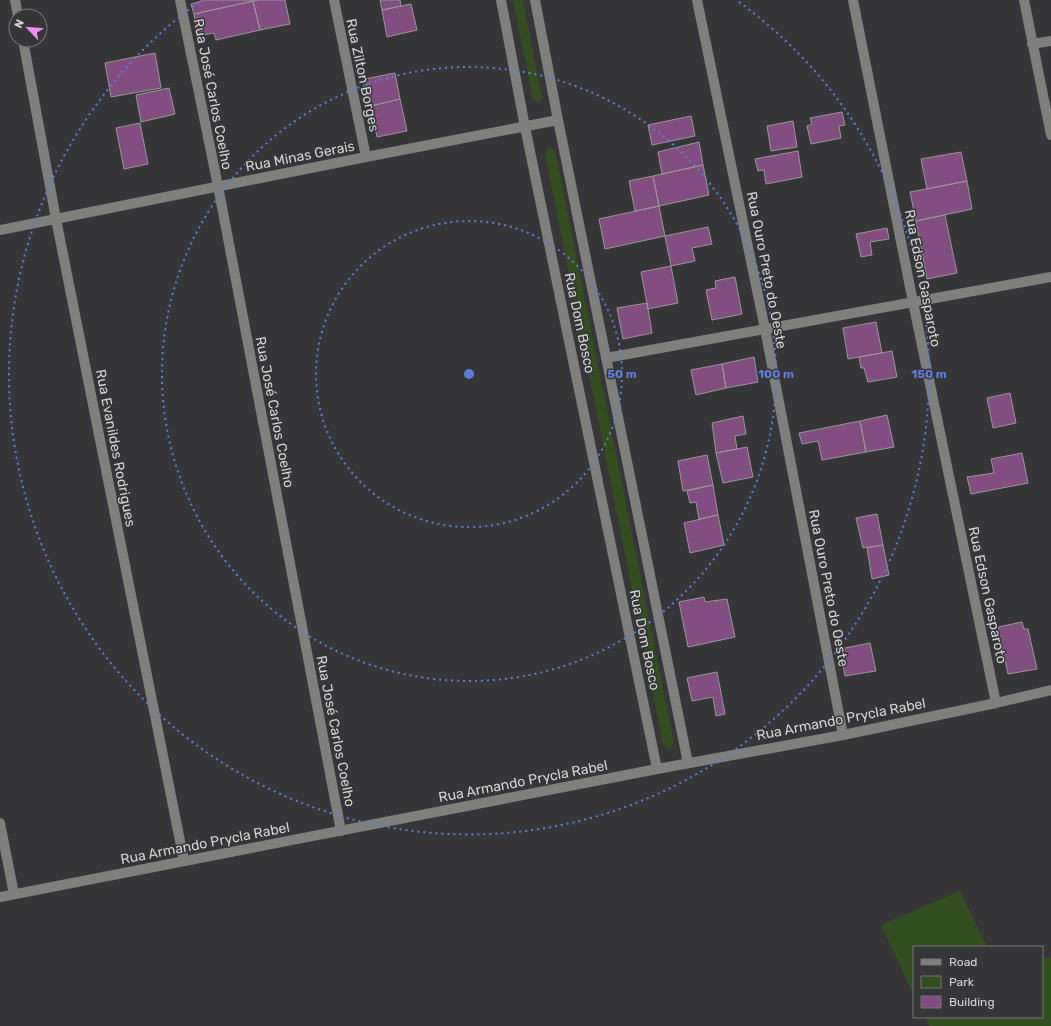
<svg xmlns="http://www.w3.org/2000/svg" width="1051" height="1026" viewBox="0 0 1051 1026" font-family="Rubik,sans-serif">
<rect width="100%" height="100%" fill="#363639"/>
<path fill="#324d1e" d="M513,0H523L542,99L539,103L533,99Z
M548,147L555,150L674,743L669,749L663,744L545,154Z
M960,891L987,947H914V995L881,925Z
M1051,957V1026H929L925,1017H1042V958Z"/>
<path fill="#824d81" stroke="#9a979a" d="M201,0H253V1L194,14L191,4L202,1Z
M259,0H285L290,24L260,30L253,1Z
M380,0H400L401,6L382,10Z
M253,1L260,30L216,40L214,33L198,36L194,14Z
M411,4L417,30L387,37L382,10Z
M155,53L161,88L111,97L105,63Z
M395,73L400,99L371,106L365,79Z
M169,88L175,114L141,122L136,95Z
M400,99L407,131L377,137L371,106Z
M842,112L845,125L839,126L841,138L811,144L807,126L812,124L810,118Z
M691,116L695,136L652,145L648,125Z
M793,121L797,147L771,151L767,126Z
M140,123L148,164L124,169L116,128Z
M699,142L703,165L662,174L658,152Z
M798,151L802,177L766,184L764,170L758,171L755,159Z
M961,152L967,181L927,189L921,159Z
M703,165L709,195L659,206L653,176Z
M653,176L659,206L635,211L629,181Z
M967,181L972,209L916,221L910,192Z
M659,206L665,236L605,249L599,219Z
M945,215L957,273L927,279L916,221Z
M708,227L712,244L692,248L695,261L671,266L665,236Z
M887,228L889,239L870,242L872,255L861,257L856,234Z
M671,266L678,303L648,309L641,272Z
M735,277L742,314L712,320L706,290L716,288L715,281Z
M647,303L652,333L623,339L617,308Z
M876,322L882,353L848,359L843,328Z
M892,351L897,377L868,382L864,368H861L859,357Z
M754,357L758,382L726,388L722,364Z
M722,364L726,388L696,395L691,370Z
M1010,393L1016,423L993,428L987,398Z
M887,415L894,447L866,452L860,421Z
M743,416L746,434L735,436L737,449L716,453L712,423Z
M860,421L866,452L822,460L818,441L802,444L799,433Z
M747,447L753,477L723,483L716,453Z
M1022,453L1028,483L971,494L967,477L994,473L991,459Z
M707,455L713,485L683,491L678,461Z
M713,485L718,515L699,519L696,502L690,503L687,491Z
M877,514L883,545L863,548L856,518Z
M718,515L724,545L690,553L684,523Z
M883,545L889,575L872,579L867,548Z
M704,597L705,602L727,599L735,637L688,647L679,602Z
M1022,622L1024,629H1028L1037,669L1008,674L998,627Z
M870,643L876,671L845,676L840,649Z
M717,672L725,714L716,716L713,697L692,701L687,678Z"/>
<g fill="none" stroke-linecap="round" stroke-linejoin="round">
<path stroke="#7f7f7d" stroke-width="10" d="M15,0L18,16
M180,0L218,186L341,831
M334,0L366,157
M501,0L525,127L657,769
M535,0L558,120L688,763
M697,0L765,329L843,735
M853,0L913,302L996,703
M1024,0L1051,135
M23,40L56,219L184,861
M1032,44L1051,41
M0,230L366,157L558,120
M606,358L1051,277
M0,823L14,894
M0,897L657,769L843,735L996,703L1051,690"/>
</g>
<g fill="none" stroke="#5d7dd7" stroke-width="2" stroke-dasharray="2 4">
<circle cx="469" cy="374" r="153"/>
<circle cx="469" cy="374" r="307"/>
<path d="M739 2A460 460 0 1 1 199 2"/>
</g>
<g text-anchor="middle" stroke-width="3" stroke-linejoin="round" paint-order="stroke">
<g font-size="14" fill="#d3d4d5" stroke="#363639">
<text transform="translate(363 75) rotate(78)" y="5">Rua Zilton Borges</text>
<text transform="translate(213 94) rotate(79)" y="5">Rua José Carlos Coelho</text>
<text transform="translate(300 156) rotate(-11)" y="5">Rua Minas Gerais</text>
<text transform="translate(767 270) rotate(79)" y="5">Rua Ouro Preto do Oeste</text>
<text transform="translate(923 278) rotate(79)" y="5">Rua Edson Gasparoto</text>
<text transform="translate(580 323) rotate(78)" y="5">Rua Dom Bosco</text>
<text transform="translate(275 412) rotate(79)" y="5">Rua José Carlos Coelho</text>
<text transform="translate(116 448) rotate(79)" y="5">Rua Evanildes Rodrigues</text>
<text transform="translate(829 588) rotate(79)" y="5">Rua Ouro Preto do Oeste</text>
<text transform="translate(988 595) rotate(78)" y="5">Rua Edson Gasparoto</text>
<text transform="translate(645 640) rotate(78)" y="5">Rua Dom Bosco</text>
<text transform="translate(841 719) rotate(-11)" y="5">Rua Armando Prycla Rabel</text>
<text transform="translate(336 731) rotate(79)" y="5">Rua José Carlos Coelho</text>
<text transform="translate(523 781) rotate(-11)" y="5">Rua Armando Prycla Rabel</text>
<text transform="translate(205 843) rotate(-11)" y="5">Rua Armando Prycla Rabel</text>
</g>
</g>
<circle cx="469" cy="374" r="6" fill="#5d7dd7" stroke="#363639" stroke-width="2"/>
<g font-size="12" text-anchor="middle" font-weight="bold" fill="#5d7dd7" stroke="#363639" stroke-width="3" stroke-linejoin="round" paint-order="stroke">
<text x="622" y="378">50 m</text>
<text x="776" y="378">100 m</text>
<text x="929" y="378">150 m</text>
</g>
<rect x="913" y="946" width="130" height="72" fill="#363639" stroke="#757577"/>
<rect x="921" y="959" width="20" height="6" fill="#7f7f7d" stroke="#757577"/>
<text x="949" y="966" font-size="12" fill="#d3d4d5">Road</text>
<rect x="921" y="976" width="20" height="12" fill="#324d1e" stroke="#757577"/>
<text x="949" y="986" font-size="12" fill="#d3d4d5">Park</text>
<rect x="921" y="996" width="20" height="12" fill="#824d81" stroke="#757577"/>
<text x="949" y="1006" font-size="12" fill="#d3d4d5">Building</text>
<g transform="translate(28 28) rotate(296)"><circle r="19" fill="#363639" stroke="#757577"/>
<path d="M0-3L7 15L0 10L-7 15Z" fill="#ee8cf8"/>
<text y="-6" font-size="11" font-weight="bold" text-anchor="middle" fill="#d3d4d5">N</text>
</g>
</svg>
